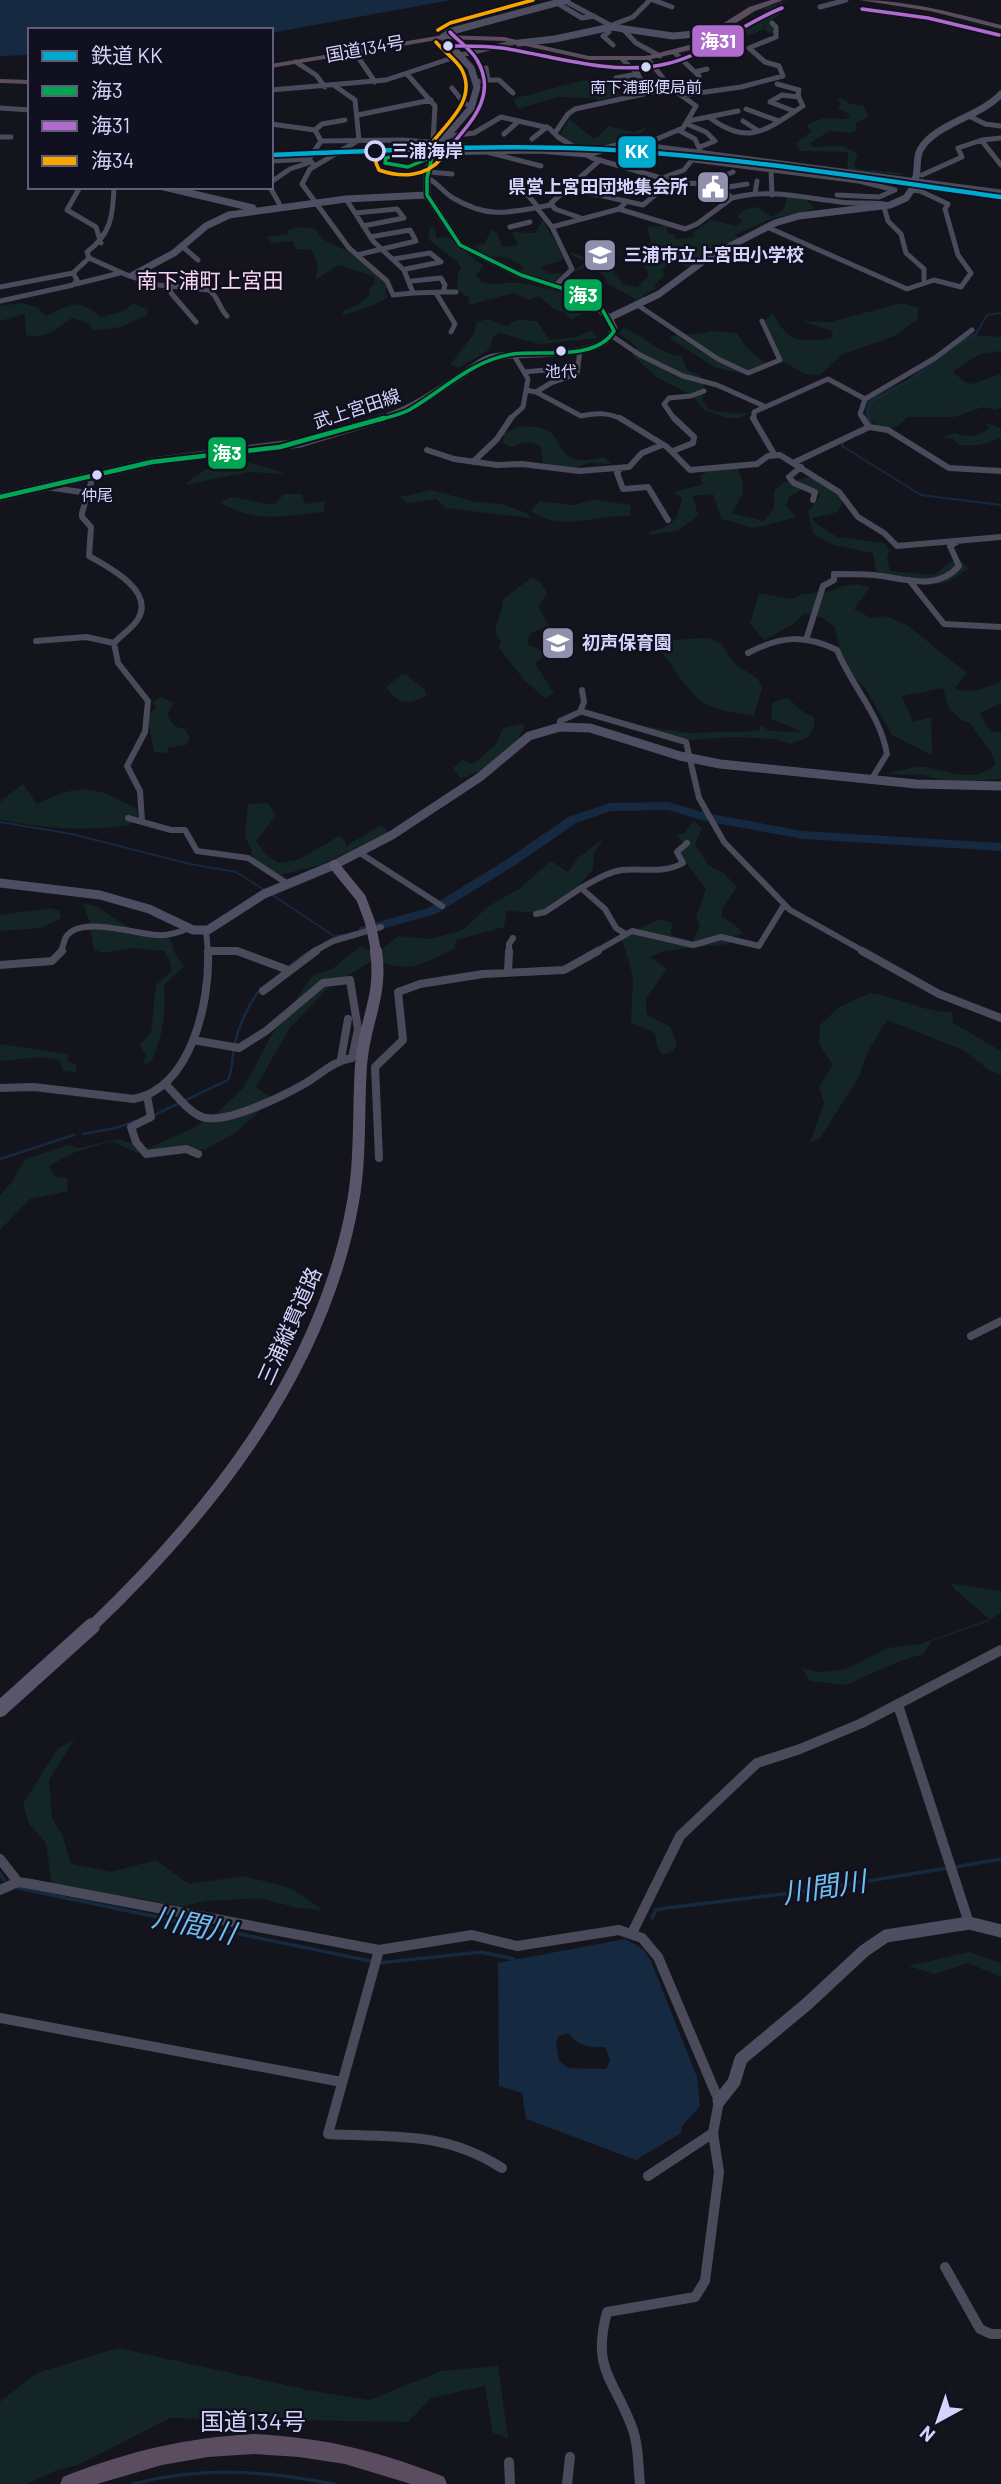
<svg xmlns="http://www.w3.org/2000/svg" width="1001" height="2484" viewBox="0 0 1001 2484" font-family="Barlow,'Noto Sans JP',sans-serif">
<rect width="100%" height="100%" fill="#14141c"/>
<path fill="#132625" d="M785,1L787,2L776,5L781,13L769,23L774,27V34L765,31L764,24L763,30L737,39C741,26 758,20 768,11L762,8Z
M605,78L620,85L621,87L616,90L620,96L598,100L595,98L557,97L518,109L513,99L580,81Z
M841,98L848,103L864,106L868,117L856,123V131L852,133L829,131L810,143L813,147L843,146L858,154L854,165L857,169L903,173L902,175L847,171L848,152L800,151L796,143L812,131L806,126C827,115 823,119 847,119L850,115L838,108L841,103L837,99Z
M569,119L593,138L598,137L608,126L633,132L648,127C633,142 601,150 580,146C573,144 566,139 559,137Z
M787,196L804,197L814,208L796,214L773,218L735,235L740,239L722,245L689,268L675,261L662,269L664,275L654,286L657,288L643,295L645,299L639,301L608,284L604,276L590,266L569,274L586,262L571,255V252L610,267L623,284L637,287L648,277L647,269L639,258L651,241L647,227L666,226L668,233L674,234L677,239L695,237L692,233L712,220L736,226L742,221L737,216L746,209L758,207L772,217C786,209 784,210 787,196Z
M543,220L564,257L560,261L540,267L548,273L564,274L553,283L518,272L524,268L509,258L486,256L476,247V245L485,243L491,230L497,233L502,247L518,245L512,232L535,233Z
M298,227L316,229C323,246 341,245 353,255C364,263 374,272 385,281L388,285L385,292L388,297L376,304L342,316L344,310L358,305L370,295L369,289L375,284L374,276L338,265L316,280L318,264L312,250L296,249L293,241L272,243L267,237L288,234V230Z
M435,227L436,238L448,237L483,266L476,275L482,283C495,285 508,282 520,283C535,285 573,294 584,303L585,312L572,319L567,317L565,312L555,310L539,296L530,300L513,293L469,305V298L457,290L458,272L461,268L458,262L428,239L430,228Z
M22,303L37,307L46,316C71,304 78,297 101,317L124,311L133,303L148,310L147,315L121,327L93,331L90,324L72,318C57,329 45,339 26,335L25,314L0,321V306Z
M902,303L919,308L917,320L894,336L841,355L820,375L805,374L783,362L765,320L773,313C790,345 797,341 831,339L833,331L801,321L830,322Z
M489,319L508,327L510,323L519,320L537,321L549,340L576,337L591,331L598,338L540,344L500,333L493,336L490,349L459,368L450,365L473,335L477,322Z
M623,328C647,336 656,354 682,356L687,370L700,376L704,384L703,402L710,410L736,414L750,412L740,418H727L704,410L693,396L658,378L632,355L637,347L619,333Z
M710,331L737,333L746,347L766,364L750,375L716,368L669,338C680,332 697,336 710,331Z
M971,335L1001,337V351L980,354L953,371C974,394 975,380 1001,374V407L996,410L983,407L954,417H907C891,439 864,426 864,401L907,380L952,344Z
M986,423L1001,428V438L980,445H960L953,439L941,437L956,433C968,438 978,437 989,428Z
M522,426C531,427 542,426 550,432C556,436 558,444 562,450C569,463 592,461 604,457L612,464L588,463L575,469L544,467L540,446C529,440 523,441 512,447L503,443L504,433Z
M233,454L244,461L287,474L249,472L185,485L192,478Z
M737,467C747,488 744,496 731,513L764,521L774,508V491L784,482L812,477L841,496L842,504L838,512L812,518L814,522L837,537L884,543L890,550L887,559L890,571L933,575L957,558L969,568C962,572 954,580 946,582C923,589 896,581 876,571L873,553L833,545L813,534L808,512L820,496L818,492L804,489L789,496L786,506L797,517L754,528L721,519L713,494L693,496L698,516L679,530L650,535L648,532C671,526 676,525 682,499L674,492L704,484L699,477L708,471Z
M431,490L476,502L501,504L527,513L530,518L445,508L437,499L407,503L400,497Z
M284,494H302L305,504L325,501L324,512C283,515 257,525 220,502L232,497L274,505Z
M595,500L631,505L630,516C597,514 561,533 531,511L539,501L573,505Z
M531,578L541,582L547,593L538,607L549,625L529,634L528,645L550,653L535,663L554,693L545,698L525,681L499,648L501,641L495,634C496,621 503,613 503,599Z
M857,584L870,587L854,609L871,618L886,616L907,625L967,673L955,688C969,695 987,688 1001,681V703L980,713L990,731L1001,732V779L949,783L923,775L885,774C897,772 913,765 925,767C949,771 974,784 995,765L993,756L970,723L961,720L949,708L943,688L902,696L913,722L931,717L932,755L892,735L865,688L852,675L840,650L835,627L822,618L805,613L792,625L764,640L750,624L759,593L792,599L802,594L831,591L843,586Z
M701,638H709L721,644L735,664L758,679L762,688L754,716C740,713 722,712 710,706C688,696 674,666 658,648L664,641Z
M406,674L425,690L426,696C407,704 399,706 386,687L401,675Z
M162,697L174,703L168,713C170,724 174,727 185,729L190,738L186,745L168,748V753L154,752L147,716L157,707L152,702Z
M788,698L802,711L814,717V727L807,738L790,744L774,739L735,737L690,740L630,724L688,733L759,731L760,725L770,731L803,732L771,719L772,704L777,700Z
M522,724L524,726C518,749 482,774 460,778L453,768L462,760L473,764L496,744L503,728Z
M23,784L37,804C81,782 95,786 137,809V817L130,825C87,832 42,828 0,820V802Z
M268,803L276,816L256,841L264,852L278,863L300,859L339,836L345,840L346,846L381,825L389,832L321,865L279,875L258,863L251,855L252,851L245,836L248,804Z
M693,821L702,828L695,845L709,866L724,873L737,887L723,907L721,917L734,924L744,934L734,936L729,944L663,951L650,957L667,969L646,998V1014L670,1027L677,1043L673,1051L662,1055L657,1046L655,1033L631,1023L633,976L622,940C630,930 648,926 660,919L672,923L671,935L693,941L700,925L696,917L706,889L681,856L684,843L676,836L685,833Z
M603,839L593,856V869L574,891L547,913L507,911L504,927L456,940L454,949C422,964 409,975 375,959L329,987L289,1029L256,1087L273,1099L236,1132L205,1150L187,1147L137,1153L112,1141L73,1153L49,1166L55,1177L67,1178L68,1191L30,1199L0,1230V1195L12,1182L25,1159L68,1145L80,1148L117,1139L148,1148L193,1128L218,1112L244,1087L271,1036L313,975L332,969L361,946L376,954L398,936L430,939L461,931L489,906L519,889L551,861L568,872L578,858Z
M83,903L98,907L129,928L171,939L174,952L184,966L164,985C166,1013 163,1037 151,1062L143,1065L146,1055L140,1045L151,1032L156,985L172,971L170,961L164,951L133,948L104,953L94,950L89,920Z
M51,908L59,911L61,918L41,928L0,931V915Z
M870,993C900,997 921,1012 952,1012L953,1023L1001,1051V1075L989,1070L963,1050L887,1020L867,1053L859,1077L820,1138L810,1143L824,1103L819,1086L833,1065L819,1044L820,1025L839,1007Z
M0,1044L68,1054L67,1061L76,1065V1072L63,1071L60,1060L41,1057L0,1061Z
M952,1584L1001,1591V1612L987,1622L932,1641L923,1654L900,1661L846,1685L810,1681L802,1668L819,1672L844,1670L888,1648L920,1644L989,1619L954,1589Z
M83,1725L49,1780L52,1819L62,1834L71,1864L111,1872L156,1860L189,1884L244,1876L290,1888L323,1910L298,1908L259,1898L208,1901L179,1907L132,1897L80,1893L52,1884L46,1843L29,1824L23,1804L58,1748L73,1740Z
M969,1952L1001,1963V1977L968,1963L935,1974L908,1966Z
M118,2348L308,2390L369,2400L441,2371L498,2366L508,2438L493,2433L485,2386L431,2398L408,2422L170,2418L78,2465L57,2470L27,2484H0V2402L37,2373Z"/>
<path fill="#152940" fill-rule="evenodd" d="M0,0H451L271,33V30H30V55L0,56Z
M625,1939L643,1949L651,1961L697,2077L700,2106L682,2126L681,2133L636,2160L526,2119L522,2093L499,2086L498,1963ZM568,2033C580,2047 587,2047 605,2047L610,2060L606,2069L568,2068L559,2061L556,2043L559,2036Z"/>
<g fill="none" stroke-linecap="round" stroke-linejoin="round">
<path stroke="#152940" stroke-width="2" d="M956,345L976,334L987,315L1001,313
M862,434L872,425L867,414L871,402L909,381L951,349
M843,442L842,446L921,495L1001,505
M0,822L72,834L190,864L236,872L266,891
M271,894L334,936L343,935"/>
<path stroke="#152940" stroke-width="2.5" d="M288,967L308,952
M152,1116L228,1080C233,1068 232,1058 234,1046C239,1025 248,1005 261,988
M83,1134L116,1128L135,1121
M0,1159L74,1135"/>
<path stroke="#152940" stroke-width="3.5" d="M955,1867L1001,1859
M0,1873L4,1880
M18,1888L370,1961
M652,1918L656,1910L666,1908L800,1892L948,1868
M379,1963L481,1952L514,1959
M133,2484C201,2466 266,2471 334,2484"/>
<path fill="#152940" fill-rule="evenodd" d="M668,802L706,813L803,831L1001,843V851L803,839L705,821L668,810L611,811L576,823L517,864L436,914L364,934L358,930L360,927L428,908L509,858L568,817L610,803Z"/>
<path stroke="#4a4a5b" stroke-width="5" d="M653,0L672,7
M565,1L610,25
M557,3L582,18L594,16
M820,7L846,0
M604,28L633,17L650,0
M607,28L609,32L603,36L613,45
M622,28L636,43L660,56
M354,51L375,82
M675,53L699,76
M623,60L638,74L643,87
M296,62L316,75L325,87
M695,72L707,69
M407,74L435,106L433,141
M616,78L638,74
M488,80H499L513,93
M476,82L488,80L486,68
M622,83L641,79
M335,86L355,100L359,140L310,169L302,184L349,248L387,281L393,295L413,293L404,270L373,241L346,199
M452,88L464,103L472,107
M271,90L386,80L461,55L515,42
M684,95L741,87L783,76L779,66L765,62L749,48L776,37V27L772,23
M0,108L30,110
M746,109L779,121
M794,111L770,102L782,95L799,97
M358,115L431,100
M709,117C748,147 766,130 803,106L798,96L799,90L777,84
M971,117L985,124L1001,126
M688,121L738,111
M743,121L757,130
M271,124L315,130L321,141
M687,124L706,132L715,141L700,147
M315,130L322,124L345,120
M555,133L568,114L575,109L671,88
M504,134L519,121
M449,136L474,133L501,117L549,128L558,137L592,158L682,184L716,182L732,198C768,188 804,198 840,202C855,204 869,202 884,204
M0,137H11
M532,139L547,127
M321,141L403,140L442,143
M444,141L541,166
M982,141L1001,165
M645,144L683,128L696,106L671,88L647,58
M644,145L1001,192
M309,159L321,141
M694,160L859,181L895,190L879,197L837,195
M271,161L309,159L314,165
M771,170L772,195
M429,172L452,174
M922,175L962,157L958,148L982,140L1001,138
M665,177L684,170L700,150L695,139L678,130
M427,178C435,180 444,193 453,198C490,220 511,212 551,205
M711,181L733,172
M271,182L290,169L308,163
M522,182L520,186L538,207
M80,187L67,210L96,227L101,243
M270,187L281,207
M568,188L643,205L672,181
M722,188L747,184
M755,193L757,181
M884,207L888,221L901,234L906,253L924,269V280
M537,208L552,227
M619,209L685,229L697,224L732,198
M355,213L397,209L404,218L363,226
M581,218L555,209L551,203L600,160
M510,227L530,222
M767,227L907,289L934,280L961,287L971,273L958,255L945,209L948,204L920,191L911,190
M183,247L198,260
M357,255L416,241L410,230L370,237
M89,258L127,275L158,285L209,290C218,296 219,308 227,316
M394,259L430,253L441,262L406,269
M412,281L441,278L445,285L443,292L413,293
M76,284L120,273
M556,285L572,269L552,227L619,209L626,202
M0,287L73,273L89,258L87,252C111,234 113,216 114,187
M170,288L171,293L196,322
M443,292H456
M436,293L455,324L451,332
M0,301L73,285L77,280L73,273
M636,304L718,359L748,373L780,360L762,321
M612,336L640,355L683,376L717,385L764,406
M513,354L524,372
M526,390L536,392L581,416C596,413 609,412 623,420
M536,392L551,383L577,374L580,350
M509,420L523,407L528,379L524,372L567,368
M675,420L664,404L669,398L691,396L704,391
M754,420V412L828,379L865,399
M864,420L860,414L865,399L935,358L972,330"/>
<path stroke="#4a4a5b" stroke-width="6" d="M620,418L667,447L690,470L757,464L768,456L780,455L839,492L858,517L884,533L897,546L1001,537
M753,418L774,454
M863,418L869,427
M427,450L454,459L497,465L522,464L579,471L629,467L642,453L662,445
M673,451L693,443L694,437L674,418
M473,462L497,439L511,418
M793,463L869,427L888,430L949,468L1001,471
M801,467L789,477L794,483L815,492L813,500
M621,468L617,473L623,489L648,487L668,520
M93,476L82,513V517L91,527L89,556C109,567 155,591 138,619C132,629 121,635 114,643L118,663L148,701L145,732L127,766L140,791L142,821
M46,487L88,493
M909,580L944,624L1001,627
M807,637L823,586L834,580V574C847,574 861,574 874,575C904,578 936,592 959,566L950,546L957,542
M36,641L86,637L114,643
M748,653C780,636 804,634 837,650C852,687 880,714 887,754L871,780
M580,711L686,742L699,798L724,842L790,910L865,952
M560,727V721L580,712L584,702L582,690
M128,818L171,830H185L197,851L248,858L288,884
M360,853L442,906
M536,914L545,912L581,888
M206,931L208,952
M624,933L616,928L605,909L581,888C594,881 607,872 622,870C643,868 664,874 683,863L677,852L687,843
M209,951L240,952
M60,952C64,947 63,942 66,937C79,915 136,934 157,935C169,936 178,933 189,928
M313,952L333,941L381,927
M509,952V944L513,938
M595,952L632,931L693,945L721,937L759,946L784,905"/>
<path stroke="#4a4a5b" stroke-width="8" d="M209,951H237L288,970
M862,951L939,994L1001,1018
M0,965L52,961L62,951
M508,972L509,951
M263,991L316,951
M341,1059L348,1019
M165,1084C176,1094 188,1112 202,1117C225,1125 283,1096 304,1084C321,1074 333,1061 352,1058L358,1029L350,980L323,983L266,1031L239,1048L193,1040
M0,1088L34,1087L134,1099C192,1087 210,1001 208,951
M147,1096L151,1117L131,1127L136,1142L146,1154L186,1149L198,1154
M379,1158L375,1067L403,1040L398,992L420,984L483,974L564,970L598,951
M971,1336L1001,1321"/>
<path stroke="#4a4a5b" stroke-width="10" d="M898,1705L969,1923
M0,1859L18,1882
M0,1890L18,1882L31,1884L379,1950L472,1935L517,1946L619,1930L642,1938L658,1957L719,2101L713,2133L648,2176
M633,1931L680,1836L757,1763L800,1749L862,1723L1001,1650
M379,1950L328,2134C394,2138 443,2130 502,2168
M0,2018L342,2082
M945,2267L980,2329L991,2334H1001
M509,2462L510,2484
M567,2484L570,2457
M640,2484C638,2466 639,2447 633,2430C615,2379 591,2371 607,2312L695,2297L705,2281L719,2172L713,2133"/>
<path stroke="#4d4e62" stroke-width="7" d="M519,43L555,39L611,27L673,36L717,32
M434,152L539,150L587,154L620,145H644
M916,177C918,169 916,158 920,150C934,124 980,117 1001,94
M164,187L253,208
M133,275L174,253L206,226L229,215L346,199L427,195
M609,318L659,294L709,257L775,223L799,216L890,205L906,198L912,189
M377,420C409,411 434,393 462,375C470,370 480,361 489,358C518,349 605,364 614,328L609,318L586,296L521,275L460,245L427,195V174L433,152L471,108L477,87L471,68L443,37L452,31L567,0"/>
<path stroke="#4d4e62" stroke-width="9" d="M0,497L152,462L300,443L383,418
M0,883L100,895L149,909L193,930H208L264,894L334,865L392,835L480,777L529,736L560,727L590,728L680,756L720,764L916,784L1001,786"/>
<path stroke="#4d4e62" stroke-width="13" d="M719,2101L734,2082L741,2059L807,2004L864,1951L886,1936L969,1923L1001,1931"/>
<path stroke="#5b556c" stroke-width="10" d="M334,865L361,898L370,922
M373,936L376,952"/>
<path stroke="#5b556c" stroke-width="12" d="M90,1628C211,1513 323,1371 353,1202C361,1157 358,1111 361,1065C364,1022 383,996 376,951"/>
<path stroke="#5b556c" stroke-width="16" d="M0,1709L92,1626"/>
<path fill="#5b4c5f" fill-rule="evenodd" d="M771,0H783L755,11L695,49L647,60H589L504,41L443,39L271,68V64L443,35L504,37L589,56H647L689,45L749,7Z
M859,0C908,0 954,13 1001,25V29L930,11Z
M0,79L30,80V84L0,83Z
M254,2434C324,2438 371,2449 437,2474L444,2477L447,2484H411L345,2464L299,2457L254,2454L208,2457L162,2465L97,2484H60L63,2477L70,2474C134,2450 185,2438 254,2434Z"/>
<path stroke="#4d4e62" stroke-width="7" d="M912,189L916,177"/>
<path stroke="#5b556c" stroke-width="10" d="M370,922L373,936"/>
<g stroke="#111020" stroke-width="7">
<path id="bus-1-far1" d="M428,156L432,157L408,167L385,163L386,158L391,157Z
M378,420C388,417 400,415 409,410C444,390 472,360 513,354C543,350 596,361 614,331L602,309L586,296L521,275L460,245L427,195V178L432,157"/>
</g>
<g stroke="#111020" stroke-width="9">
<path id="bus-1" d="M0,497L152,462L280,447L384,418"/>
</g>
<g stroke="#111020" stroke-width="7">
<path id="bus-2" d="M862,9L928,18L999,35
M443,46C463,46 482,45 502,48C554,56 608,75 661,65C705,57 741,24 782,8
M440,160C462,129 501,101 477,60C471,49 458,41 450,32"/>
</g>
<g stroke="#111020" stroke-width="7">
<path id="bus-3" d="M438,30L450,23L533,0
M389,148L379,152L376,163L379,170C401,178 425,177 441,159L438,151L429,147L391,148
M424,154C439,128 479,104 462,70C456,59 444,52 436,42"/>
</g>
<use href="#bus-1-far1" stroke="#00a651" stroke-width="3.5"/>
<use href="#bus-1" stroke="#00a651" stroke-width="4.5"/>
<use href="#bus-2" stroke="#b06ccc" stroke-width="3.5"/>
<use href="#bus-3" stroke="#f7a600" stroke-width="3.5"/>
<g stroke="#111020" stroke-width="8">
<path id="rail-1" d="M271,155C379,151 487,144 595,149C731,156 866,178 1001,197"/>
</g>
<use href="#rail-1" stroke="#00a9ce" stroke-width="4.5"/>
</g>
<defs>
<g id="civic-square" transform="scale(1.75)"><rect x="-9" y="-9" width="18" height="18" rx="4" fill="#9190ac" stroke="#111020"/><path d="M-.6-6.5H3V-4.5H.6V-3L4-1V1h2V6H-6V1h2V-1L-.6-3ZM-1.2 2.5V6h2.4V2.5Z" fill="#fff"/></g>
<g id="school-square" transform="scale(1.75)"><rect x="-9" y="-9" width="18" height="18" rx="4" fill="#9190ac" stroke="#111020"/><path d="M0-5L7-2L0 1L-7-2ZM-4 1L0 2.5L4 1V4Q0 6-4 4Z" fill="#fff"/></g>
</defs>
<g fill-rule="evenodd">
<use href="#civic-square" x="713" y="187"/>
<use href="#school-square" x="600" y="255"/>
<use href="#school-square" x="558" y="643"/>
</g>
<g fill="#d4d3fa" stroke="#111020" stroke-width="2.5">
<circle cx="448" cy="46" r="6"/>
<circle cx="646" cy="67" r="6"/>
<circle cx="561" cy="351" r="6"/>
<circle cx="97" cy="475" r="6"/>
</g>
<circle fill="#111020" stroke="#d4d3fa" stroke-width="3.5" cx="375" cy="151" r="9"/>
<g text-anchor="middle" stroke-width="5" stroke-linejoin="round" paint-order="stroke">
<g font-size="16" fill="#d4d3fa" stroke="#111020">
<text x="646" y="93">南下浦郵便局前</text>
<text x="561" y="377">池代</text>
<text x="97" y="501">仲尾</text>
</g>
<g font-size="18" fill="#d4d3fa" stroke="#111020">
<text transform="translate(365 49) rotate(-10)" y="6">国道134号</text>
<text transform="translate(357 409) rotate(-18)" y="6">武上宮田線</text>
</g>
<g font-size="18" font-weight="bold" fill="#d4d3fa" stroke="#111020" text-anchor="start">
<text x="391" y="157">三浦海岸</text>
</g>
<g font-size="18" font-weight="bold" fill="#d4d3fa" stroke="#111020" text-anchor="start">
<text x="688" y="193" text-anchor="end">県営上宮田団地集会所</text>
<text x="624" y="261">三浦市立上宮田小学校</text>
<text x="582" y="649">初声保育園</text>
</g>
<g font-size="21" fill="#fad5f0" stroke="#111020">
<text x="210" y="288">南下浦町上宮田</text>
</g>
<g font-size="21" fill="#d4d3fa" stroke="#111020">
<text transform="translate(290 1326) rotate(-66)" y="7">三浦縦貫道路</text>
</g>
<g font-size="24" fill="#d4d3fa" stroke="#111020">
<text x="253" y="2430">国道134号</text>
</g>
<g font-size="28" font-style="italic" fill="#6ebeee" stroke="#111020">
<text transform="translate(824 1887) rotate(-9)" y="10">川間川</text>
<text transform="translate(194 1925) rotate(12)" y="10">川間川</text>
</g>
</g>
<g stroke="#111020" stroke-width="2.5">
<rect x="691" y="24" width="54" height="34" rx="7" fill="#b06ccc"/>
<rect x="617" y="135" width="40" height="34" rx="7" fill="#00a9ce"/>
<rect x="563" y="278" width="40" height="34" rx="7" fill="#00a651"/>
<rect x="207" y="436" width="40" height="34" rx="7" fill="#00a651"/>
</g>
<g font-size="19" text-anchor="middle" font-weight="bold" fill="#fff">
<text x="718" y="48">海31</text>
<text x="637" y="158">KK</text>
<text x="583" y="302">海3</text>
<text x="227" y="460">海3</text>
</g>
<rect x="28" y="28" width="245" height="161" fill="#111020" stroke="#5f5e77" stroke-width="2"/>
<rect x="42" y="51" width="35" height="10" fill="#00a9ce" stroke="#5f5e77" stroke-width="2"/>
<text x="91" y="63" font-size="21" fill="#d4d3fa">鉄道 KK</text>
<rect x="42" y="86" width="35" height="10" fill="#00a651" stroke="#5f5e77" stroke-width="2"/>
<text x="91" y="98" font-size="21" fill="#d4d3fa">海3</text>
<rect x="42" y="121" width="35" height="10" fill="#b06ccc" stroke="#5f5e77" stroke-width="2"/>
<text x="91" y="133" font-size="21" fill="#d4d3fa">海31</text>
<rect x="42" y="156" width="35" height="10" fill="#f7a600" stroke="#5f5e77" stroke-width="2"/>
<text x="91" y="168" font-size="21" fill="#d4d3fa">海34</text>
<g transform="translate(938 2421) rotate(220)" stroke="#111020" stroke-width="5" paint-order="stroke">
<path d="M0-5L12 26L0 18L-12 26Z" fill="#d4d3fa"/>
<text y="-10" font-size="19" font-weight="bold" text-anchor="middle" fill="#d4d3fa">N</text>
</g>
</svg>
